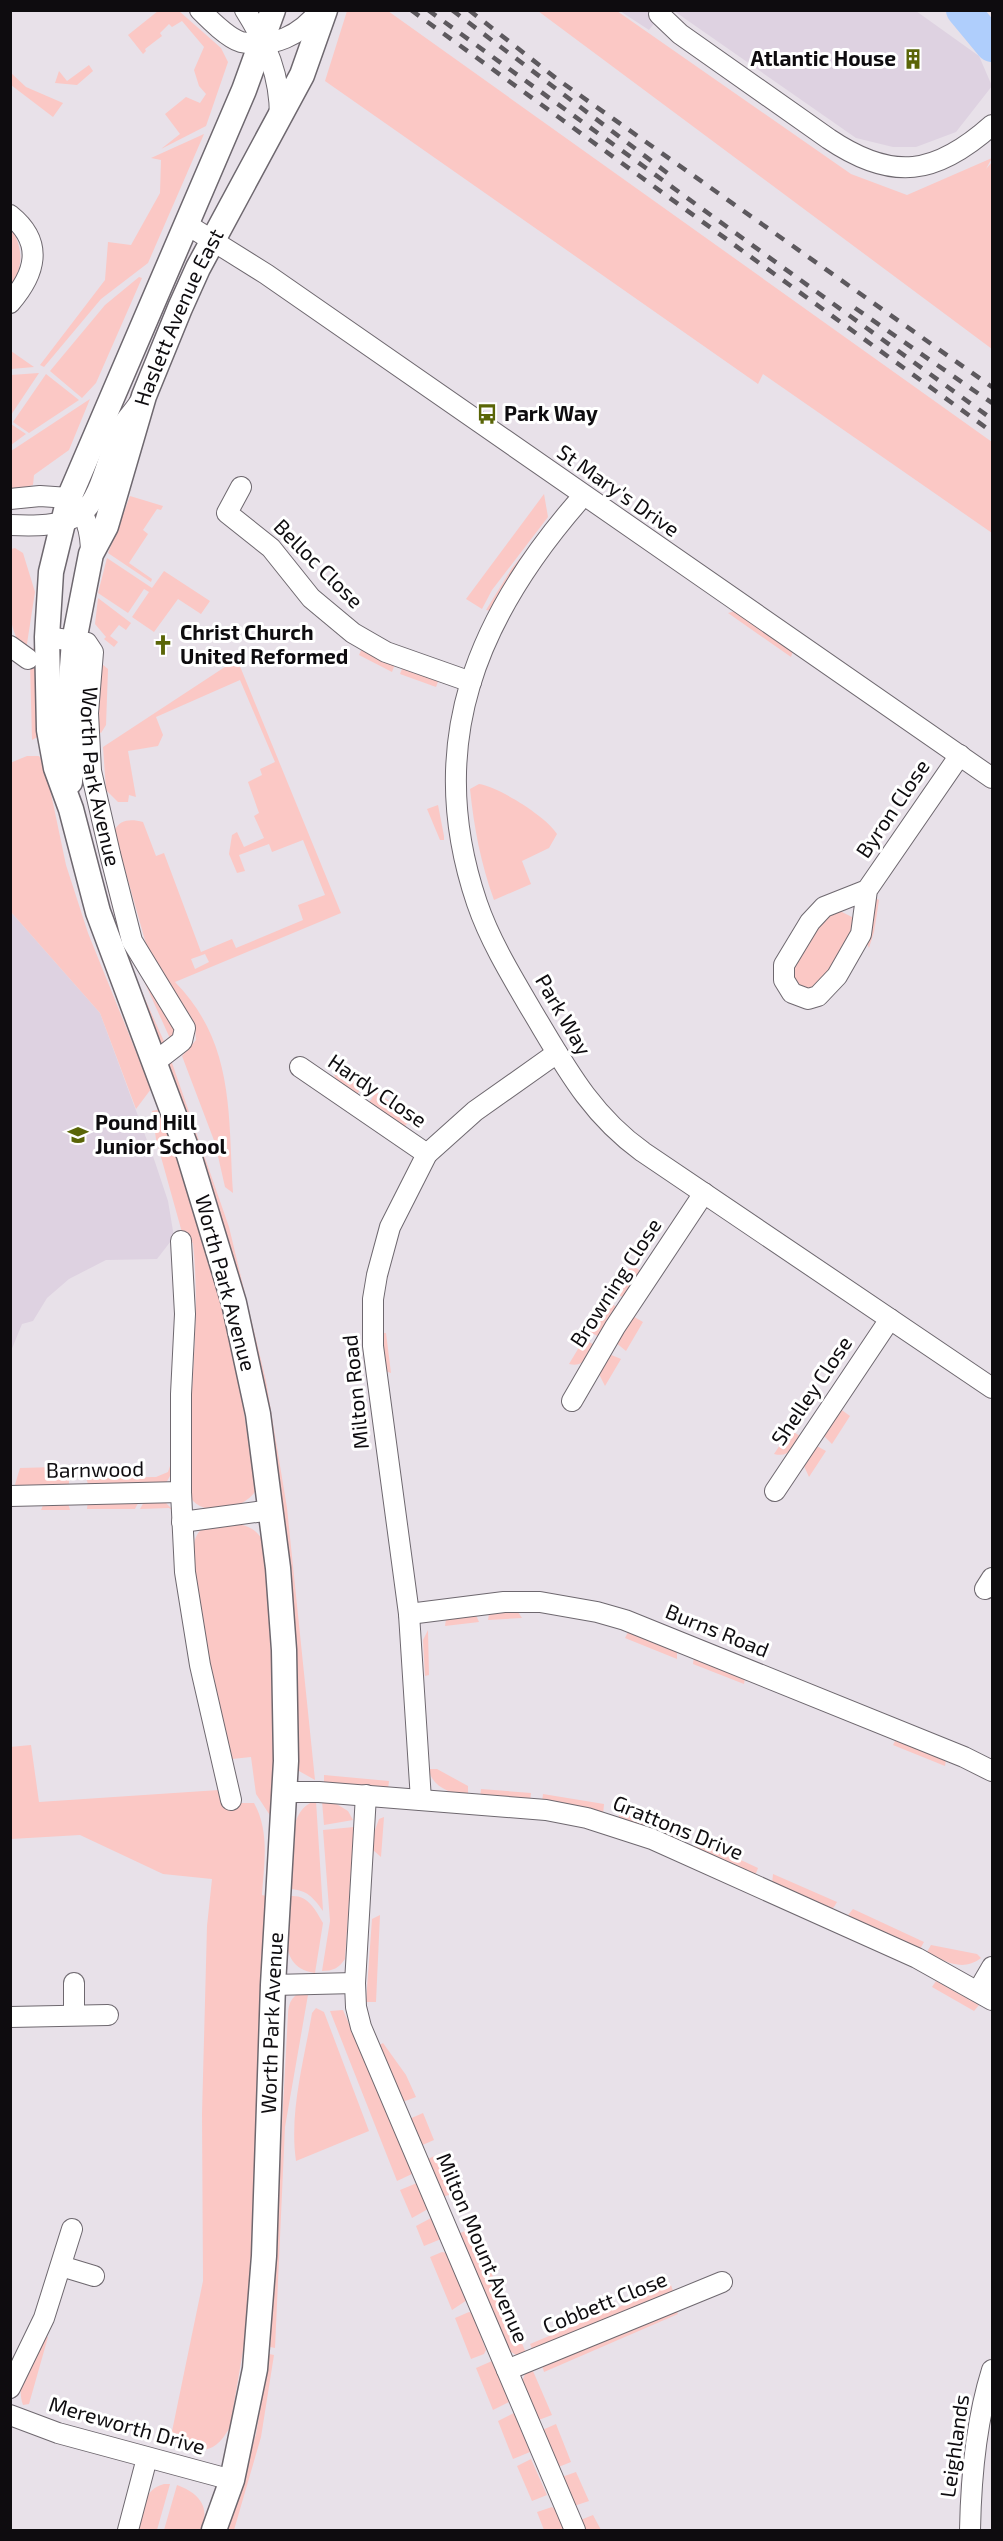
<svg xmlns="http://www.w3.org/2000/svg" width="1003" height="2541" viewBox="0 0 1003 2541" font-family="'Exo 2',sans-serif">
<rect width="100%" height="100%" fill="#e8e1e9"/>
<path fill="#ded2e1" d="M620,11H664L649,30Z
M674,11H916L979,56L992,86L956,132L916,147H893L856,138Z
M11,912L100,1013L155,1162L168,1201L174,1237L157,1259L106,1260L69,1279L47,1298L33,1321L22,1324L11,1351Z"/>
<path fill="#fbc8c5" fill-rule="evenodd" d="M158,11H179L221,48L228,62L206,126L161,149L180,134L165,114L186,97L200,103L206,94L199,86L194,70L204,47L182,21L172,27L169,24L160,33L162,36L145,49L146,51L143,54L128,35Z
M347,11H388L992,442V533L763,374L758,384L325,81Z
M538,11H617L851,174L907,195L992,158L986,169L992,162V349Z
M89,65L93,71L77,85L55,83L59,71L67,81Z
M10,72L26,87L63,103L53,117L11,85Z
M204,134L148,263L101,299L44,367L40,365L105,280L108,242L131,245L160,193L161,160L151,158Z
M11,228C23,247 24,267 11,286Z
M139,277L142,278L96,383L82,398L50,371L105,305Z
M10,351H11L34,367L11,369Z
M39,373L11,415V375Z
M46,374L79,400L29,433L13,422Z
M90,399L69,450L34,475L33,485L11,491V451Z
M11,424L26,434L11,445L10,425Z
M544,494L548,517L492,590L482,609L466,599Z
M130,496L163,506L161,510L157,509L143,530L148,534L129,563L152,579L151,582L108,553Z
M551,521L492,611L486,610L512,568Z
M15,548L23,553L35,592L26,650C2,630 11,579 11,549Z
M107,558L152,588L164,571L210,601L201,614L178,599L154,632L132,617L149,592L144,589L128,613L98,593Z
M98,598L131,623L126,630L119,625L110,636L118,642L114,647L104,639L106,637L95,624Z
M735,611L793,651L791,657L728,613Z
M35,643L41,735L32,740L30,662Z
M362,648L395,664L392,672L359,655Z
M237,659L341,913L175,982C235,1043 228,1115 233,1193L225,1187L215,1143L182,1056L196,1040L195,1027L150,958L114,831C120,819 131,819 143,822L156,856L164,853L201,952L232,939L236,948L303,920L298,905L325,895L303,840L272,852L269,844L239,855L245,871L237,873L229,854L232,835L237,832L244,847L264,838L254,816L259,813L248,782L262,775L260,769L275,762L240,680L156,717L163,735L158,746L128,751L136,797L129,795L128,802H118L106,790L103,747ZM205,954L209,962L195,969L191,959Z
M102,664L108,669L106,725L101,733L97,731L99,665Z
M403,666L439,679L436,687L400,674Z
M27,756H39L45,765L66,865L88,933L151,1089L136,1109L100,1013L11,912L10,763Z
M479,784C499,787 547,817 557,834L549,848L522,861L531,884L494,900C481,864 474,828 470,789Z
M438,805L444,836V840H440L427,809Z
M106,883L137,981L167,1048L162,1051L133,984Z
M874,897L879,900L874,932L869,948L866,942Z
M840,911L852,917L854,928L822,984L817,988L803,990L792,980V966L822,920L827,915Z
M143,973L178,1031L173,1045L144,981Z
M171,1060L229,1227L266,1381L287,1508L315,1780L299,1771L295,1762L285,1549L178,1097L167,1062Z
M334,1065L364,1084L356,1096C344,1087 331,1082 334,1065Z
M376,1092L412,1116L404,1128L368,1104Z
M161,1109L204,1231L235,1355L256,1490C245,1510 200,1519 189,1495C186,1411 202,1328 193,1243L183,1236L156,1139L152,1111Z
M636,1268L641,1271L624,1298L613,1292L626,1269Z
M606,1301L619,1308L601,1338L588,1331Z
M631,1315L643,1322L626,1351L615,1342Z
M381,1333H386L391,1373L385,1371Z
M584,1339L596,1346C588,1356 584,1368 569,1364Z
M609,1354L621,1359L605,1386L599,1374Z
M839,1408L850,1416L832,1444L822,1434Z
M790,1430L802,1437C794,1447 789,1458 774,1454Z
M815,1445L826,1451L809,1477L804,1466Z
M170,1466V1476L166,1483L89,1487L86,1478L156,1477L168,1472Z
M57,1467L69,1477V1489L14,1488L20,1468Z
M88,1500L139,1501L135,1509H87Z
M145,1500L166,1503L175,1512L169,1508L140,1509Z
M44,1503H68L70,1510H41Z
M237,1524C253,1526 262,1534 266,1550L275,1742L273,1820L256,1794L251,1757L232,1759C224,1723 183,1563 196,1537C203,1521 222,1525 237,1524Z
M518,1612L522,1618L488,1620L489,1614Z
M476,1615L479,1622L445,1626L446,1619Z
M428,1630L429,1675L425,1676L423,1640Z
M629,1630L677,1650V1659L625,1638Z
M694,1657L745,1678L744,1684L693,1664Z
M896,1739L946,1759L945,1766L893,1745Z
M31,1745L39,1802L219,1790L223,1803H254C270,1832 264,1863 262,1895L266,1896L253,2292L230,2427C212,2459 200,2450 170,2441L203,2281L202,2114L207,1926L212,1879L163,1874L80,1835L11,1839L10,1747Z
M429,1769H437L468,1786V1796C452,1794 431,1787 429,1769Z
M324,1775L389,1781L388,1789L324,1783Z
M481,1789L531,1793L530,1802L480,1798Z
M543,1794L604,1804L603,1815L542,1802Z
M330,1800L348,1811L353,1820L324,1825L322,1801Z
M316,1801L323,1911C313,1897 307,1890 290,1889C292,1863 285,1808 316,1801Z
M622,1809L681,1832L678,1842L618,1818Z
M384,1817L381,1857L373,1850L374,1833L379,1819Z
M354,1827L345,1959C339,1968 333,1971 322,1971L330,1921L323,1830Z
M696,1839L758,1868L755,1876L694,1850Z
M773,1874L837,1902L834,1907L831,1909L772,1884Z
M291,1896C308,1895 315,1909 323,1923L315,1973C275,1968 288,1923 291,1896Z
M853,1909L924,1942L920,1949L851,1918L848,1915Z
M380,1915L376,2002H366L372,1919Z
M931,1945L977,1954L981,1958C963,1972 945,1962 927,1952Z
M936,1981L979,2005L974,2011L932,1987Z
M309,1989L285,2127L275,2348L270,2347L288,2014C289,1998 295,1994 309,1989Z
M316,2008L324,2012L369,2131L296,2161C289,2112 304,2061 312,2013Z
M343,2010L414,2173L397,2181L330,2011Z
M383,2043L406,2075L416,2097L400,2103L377,2046Z
M423,2113L434,2140L418,2147L407,2120Z
M442,2153L458,2191L441,2198L425,2160Z
M417,2183L428,2209L412,2218L400,2190Z
M431,2218L441,2239L424,2246L416,2226Z
M472,2228L527,2355L518,2356L506,2349L458,2234Z
M442,2252L447,2253L467,2300L452,2310L430,2257Z
M671,2285L673,2291L533,2351L530,2344Z
M675,2307L678,2314L544,2372L541,2362Z
M469,2312L472,2313L486,2350L484,2354L471,2359L455,2318Z
M44,2335L48,2337L29,2404L23,2405C14,2381 34,2357 44,2335Z
M269,2354L274,2355L261,2437L234,2530H227L256,2434Z
M492,2361L509,2402L493,2410L476,2368Z
M533,2371L552,2415L536,2421L520,2387L525,2374Z
M514,2413L530,2452L513,2459L498,2421Z
M556,2424L571,2462L556,2468L540,2431Z
M531,2459L547,2495L532,2501L517,2466Z
M576,2472L589,2501L571,2507L559,2478Z
M164,2484H170L157,2530H137C142,2512 143,2489 164,2484Z
M177,2485C199,2493 211,2507 201,2530H164Z
M552,2507L556,2510L564,2530H544L537,2512Z
M593,2515L601,2530H582L578,2521Z"/>
<g fill="none" stroke-linecap="round" stroke-linejoin="round">
<path stroke="#afcefc" stroke-width="34" d="M963,10L992,45"/>
<g stroke="#6e686f" stroke-width="22">
<g id="minor">
<path d="M200,10C210,20 228,38 241,42C273,49 301,35 320,10"/>
<path d="M245,10C267,45 280,75 280,117"/>
<path d="M659,14L680,34L829,139C893,182 936,175 992,125"/>
<path d="M10,215C45,243 35,274 10,303"/>
<path d="M186,224L266,274L992,778"/>
<path d="M241,487L227,513L271,548L311,598L353,633L386,652L471,682"/>
<path d="M583,496C477,616 423,744 477,903C490,941 512,977 532,1011C565,1066 590,1114 643,1152L992,1388"/>
<path d="M10,499L40,496L69,498C87,513 91,532 91,554"/>
<path d="M10,525C33,526 62,527 82,513C102,498 109,448 122,426C127,418 134,411 139,403"/>
<path id="s1" d="M47,637L87,643L93,652L88,713L91,771L110,854L132,941L185,1028L182,1041L155,1062"/>
<path d="M10,646L28,659"/>
<path d="M867,890L824,907L810,922L784,965V980L792,993L808,999L818,996L837,976L861,934L867,890L960,755"/>
<path d="M300,1067L427,1154"/>
<path d="M181,1241L185,1314L181,1394V1492L185,1572L200,1665L231,1800"/>
<path d="M572,1401L615,1327L704,1193"/>
<path d="M775,1491L890,1319"/>
<path d="M10,1496L181,1492"/>
<path d="M182,1522L271,1510"/>
<path d="M985,1589L992,1578"/>
<path d="M409,1614L504,1602H540L597,1612L625,1620L964,1757L992,1771"/>
<path d="M284,1792H319L546,1810L587,1818L652,1839L917,1958L992,2000"/>
<path d="M366,1795L355,1983L356,2007L361,2027L575,2530"/>
<path d="M421,1800L409,1614L373,1346V1299L377,1275L390,1227L427,1154L475,1111L557,1053"/>
<path d="M74,1983V2015"/>
<path d="M273,1985L355,1983"/>
<path d="M978,1991L992,1967"/>
<path d="M10,2017L108,2015"/>
<path d="M61,2266L94,2276"/>
<path d="M507,2370L722,2282"/>
<path d="M10,2388L44,2318L72,2229"/>
<path d="M10,2415L58,2433L232,2480"/>
<path d="M128,2530L147,2458"/>
<path d="M970,2530C971,2476 976,2421 992,2370"/>
</g>
</g>
<g stroke="#6e686f" stroke-width="27">
<g id="major">
<path id="s2" d="M70,782V694L74,641L91,554L106,526L144,396L180,308L198,268L302,75L325,10"/>
<path id="s3" d="M214,2530L232,2480L255,2369L264,2256L273,1985L286,1761L284,1650L278,1568L258,1414L234,1303L189,1155L98,912L71,809L56,768L49,730L47,637L51,572L69,498L244,90L273,10"/>
</g>
</g>
<use href="#minor" stroke="#fff" stroke-width="20"/>
<use href="#major" stroke="#fff" stroke-width="24"/>
<path stroke="#5d595e" stroke-width="4.5" stroke-dasharray="10 10" stroke-linecap="butt" d="M411,10L992,432
M428,10L992,419
M452,10L670,175
M469,10L557,79L992,387
M855,308L992,403"/>
</g>
<defs>
<g id="building-bare" transform="scale(1.62)"><path d="M-4-6H4V6H1V3H-1V6H-4ZM-2.5-4.3h1.7v1.8h-1.7ZM.8-4.3h1.7v1.8H.8ZM-2.5-1h1.7V.8h-1.7ZM.8-1h1.7V.8H.8Z" fill="#5a6507" stroke="#fff" stroke-width="2.5" paint-order="stroke"/></g>
<g id="bus-bare" transform="scale(1.62)"><path d="M-5-6H5V4H4V6H2V4H-2V6H-4V4H-5ZM-3.5-4V0h7V-4ZM-3.5 1.2v1.5H-2V1.2ZM2 1.2v1.5H3.5V1.2Z" fill="#5a6507" stroke="#fff" stroke-width="2.5" paint-order="stroke"/></g>
<g id="church-bare" transform="scale(1.62)"><path d="M-1.2-6h2.4v3.5h3.3v2.4h-3.3V6h-2.4V-.1h-3.3v-2.4h3.3Z" fill="#5a6507" stroke="#fff" stroke-width="2.5" paint-order="stroke"/></g>
<g id="school-bare" transform="scale(1.62)"><path d="M0-5L7-2L0 1L-7-2ZM-4 1L0 2.5L4 1V4Q0 6-4 4Z" fill="#5a6507" stroke="#fff" stroke-width="2.5" paint-order="stroke"/></g>
</defs>
<g fill-rule="evenodd">
<use href="#building-bare" x="913" y="59"/>
<use href="#bus-bare" x="487" y="414"/>
<use href="#church-bare" x="163" y="645"/>
<use href="#school-bare" x="78" y="1135"/>
</g>
<g text-anchor="middle" stroke-width="6" stroke-linejoin="round" paint-order="stroke">
<g font-size="21" font-weight="bold" fill="#0e0c0f" stroke="#fff" text-anchor="start">
<text x="896" y="66" text-anchor="end">Atlantic House</text>
<text x="504" y="421">Park Way</text>
<text x="180" y="640">Christ Church<tspan x="180" dy="24">United Reformed</tspan></text>
<text x="95" y="1130">Pound Hill<tspan x="95" dy="24">Junior School</tspan></text>
</g>
<g font-size="21" fill="#0e0c0f" stroke="#fff">
<text dy="7" stroke="none"><textPath href="#s2" startOffset="483">Haslett Avenue East</textPath></text>
<text transform="translate(618 491) rotate(35)" y="7">St Mary's Drive</text>
<text transform="translate(318 564) rotate(45)" y="7">Belloc Close</text>
<text dy="7" stroke="none"><textPath href="#s1" startOffset="177">Worth Park Avenue</textPath></text>
<text transform="translate(893 809) rotate(-56)" y="7">Byron Close</text>
<text transform="translate(563 1015) rotate(60)" y="7">Park Way</text>
<text transform="translate(377 1091) rotate(34)" y="7">Hardy Close</text>
<text transform="translate(225 1283) rotate(75)" y="7">Worth Park Avenue</text>
<text transform="translate(616 1283) rotate(-57)" y="7">Browning Close</text>
<text transform="translate(812 1391) rotate(-56)" y="7">Shelley Close</text>
<text transform="translate(356 1392) rotate(-96)" y="7">Milton Road</text>
<text transform="translate(95 1470) rotate(-1)" y="7">Barnwood</text>
<text transform="translate(717 1631) rotate(22)" y="7">Burns Road</text>
<text transform="translate(678 1828) rotate(22)" y="7">Grattons Drive</text>
<text dy="7" stroke="none"><textPath href="#s3" startOffset="513">Worth Park Avenue</textPath></text>
<text transform="translate(482 2248) rotate(67)" y="7">Milton Mount Avenue</text>
<text transform="translate(605 2303) rotate(-22)" y="7">Cobbett Close</text>
<text transform="translate(127 2426) rotate(16)" y="7">Mereworth Drive</text>
<text transform="translate(955 2446) rotate(-82)" y="7">Leighlands</text>
</g>
</g>
<rect width="1003" height="2541" fill="none" stroke="#0e0c0f" stroke-width="24"/>
</svg>
